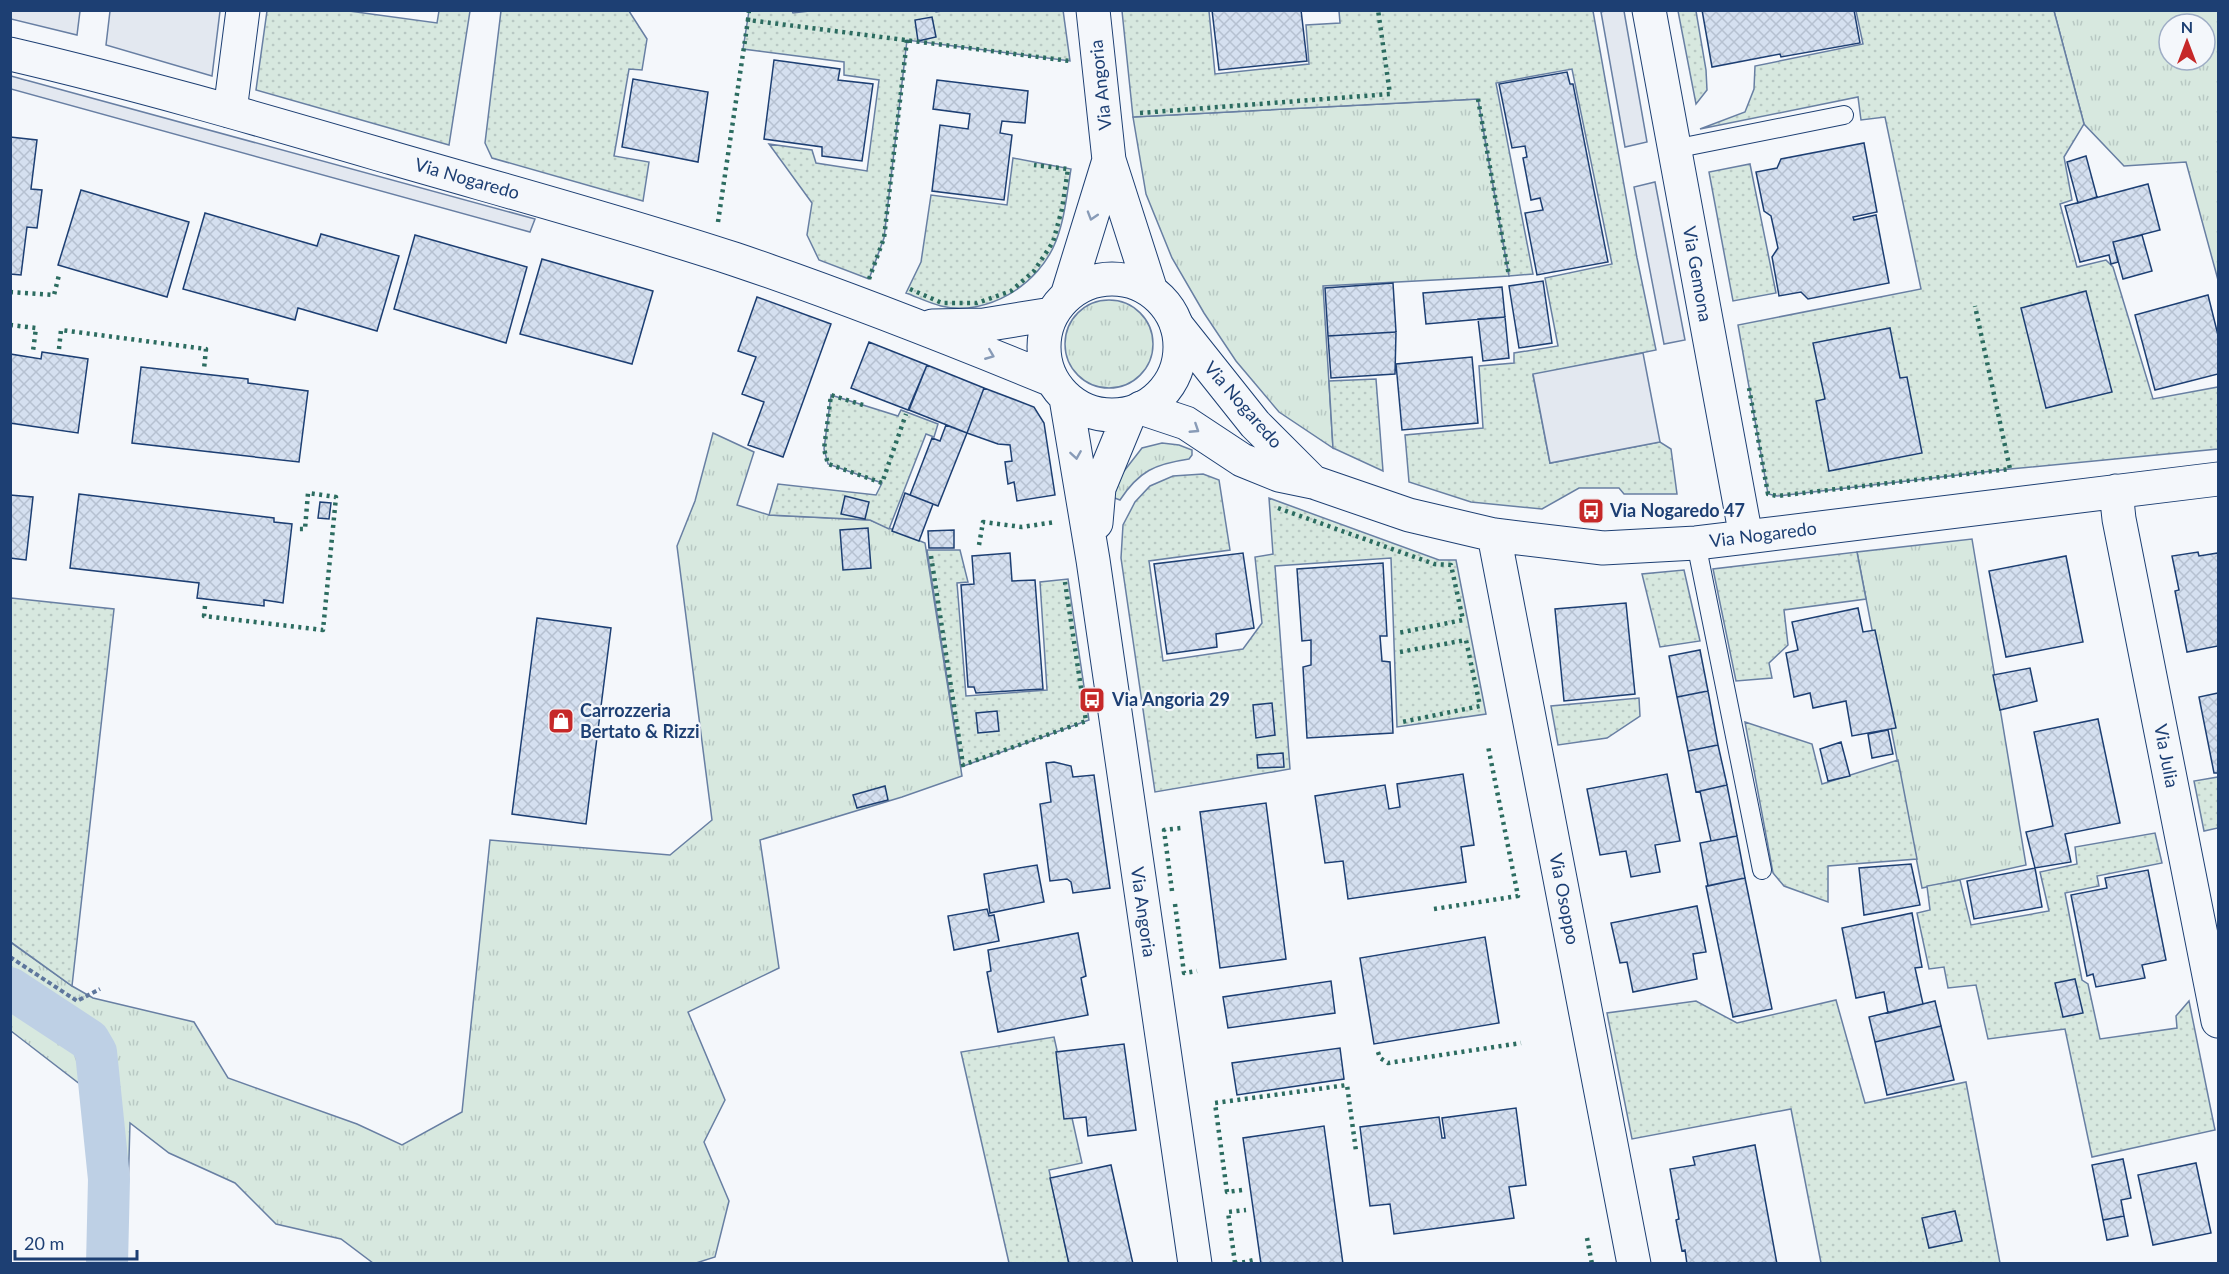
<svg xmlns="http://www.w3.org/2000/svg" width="2229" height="1274" viewBox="0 0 2229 1274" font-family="Lato,sans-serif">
<defs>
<pattern id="grass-tufts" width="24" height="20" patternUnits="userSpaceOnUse" patternTransform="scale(1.5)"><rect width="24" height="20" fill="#d7e8df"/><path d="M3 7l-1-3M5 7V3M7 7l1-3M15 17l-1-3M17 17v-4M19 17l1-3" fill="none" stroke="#b8c8c3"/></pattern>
<pattern id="garden-dots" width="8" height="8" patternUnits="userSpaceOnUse" patternTransform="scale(1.5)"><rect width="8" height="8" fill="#d7e8df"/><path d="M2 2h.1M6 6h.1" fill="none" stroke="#b8c8c3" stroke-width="1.8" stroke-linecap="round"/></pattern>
<pattern id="building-cross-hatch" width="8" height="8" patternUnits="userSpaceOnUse" patternTransform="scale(1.5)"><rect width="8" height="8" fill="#d5e0f0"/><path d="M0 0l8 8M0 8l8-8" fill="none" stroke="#b6c1d1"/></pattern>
</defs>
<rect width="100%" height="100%" fill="#f4f7fb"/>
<path fill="url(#grass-tufts)" stroke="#687fa3" stroke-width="1.5" fill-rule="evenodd" d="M2054,11H2218V280L2186,162L2124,166L2084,124ZM2169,24H2205V60H2169Z
M1478,99L1509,276L1323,286L1333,448L1279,412L1236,361L1204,313L1172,258L1146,194L1133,117Z
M1065 344a44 44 0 1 1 88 0a44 44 0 1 1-88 0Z
M713,433L754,452L737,505L769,515L870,520L925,543L962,776L902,797L760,840L779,968L688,1012L725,1100L704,1142L729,1201L715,1257L693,1264L373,1263L341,1239L276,1224L235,1183L169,1153L130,1123L126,1263H98L100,1167L90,1092L11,1031L10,942L72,986L93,998L194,1022L228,1078L357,1124L402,1145L462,1112L490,840L670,855L712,820L677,546L695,501Z
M1162,443L1179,445L1192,450V455L1189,459C1155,464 1139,471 1120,500L1112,497L1114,484L1142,448Z
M1972,539L2026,865L1922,888L1857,552Z"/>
<path fill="url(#garden-dots)" stroke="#687fa3" stroke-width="1.5" d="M818,10H935L936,12L949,10H1063L1070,61L907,40L884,238L869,279L819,260L807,235L812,203L769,144L812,150L816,163L867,171L879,80L844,75V62L743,49L749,11H792L793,13Z
M267,11H349L437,23L439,11H470L449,145L256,90Z
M501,11H629L647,39L642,70L629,69L614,156L649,162L643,201L492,158L485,143Z
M1122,11H1209L1215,74L1309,64L1306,25L1340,23L1339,11H1593L1637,258L1656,350L1533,375L1550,463L1660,442L1671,449L1677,494H1624L1619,488H1579L1542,509L1471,502L1409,482L1405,435L1483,428L1479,366L1514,363V353L1558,346L1545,278L1612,264L1572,69L1496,83L1533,274L1509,276L1478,99L1133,117Z
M1678,11H1696L1706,70L1707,90L1696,104Z
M1856,11H2054L2084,124L2064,157L2072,200L2060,204L2077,267L2106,260L2113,267L2153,399L2218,387V449L2010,469L1777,496L1768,494L1738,325L1921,289L1885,117L1861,120L1858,97L1700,129L1745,112L1754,89L1755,66L1863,44Z
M1013,158L1071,169C1067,193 1065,218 1056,241C1039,285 987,317 941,306C929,303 917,297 906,293L921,262L931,195L1007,205Z
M1750,164L1776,293L1733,301L1709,172Z
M1376,379L1383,471L1333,448L1329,381Z
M831,395L898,416L901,410L938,424L934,437L926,434L889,529L870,520L769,515L778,484L876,495L882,483L828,464L824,449Z
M1203,474L1219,480L1230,550L1149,561L1163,661L1243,649L1262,623L1255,557L1273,554L1269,498L1439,560H1456L1486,714L1397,727L1391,558L1275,566L1290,769L1155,792L1121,558L1123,525L1135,502L1150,486L1173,476Z
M927,550H960L968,582L957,583L966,696L1047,690L1040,582L1068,579L1089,720L961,767Z
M1857,552L1866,599L1784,610L1788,645L1769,663L1772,678L1736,681L1713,569Z
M1684,570L1700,641L1660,647L1642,574Z
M11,598L114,609L72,986L11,942Z
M1639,698L1640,716L1607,738L1558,745L1551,706Z
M1745,722L1812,744L1822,784L1898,760L1917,859L1828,866V902L1784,886L1773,873Z
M2218,777V828L2204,831L2194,781Z
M2155,833L2162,863L2097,876L2099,886L2065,893L2082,980L2088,984L2100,1039L2177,1028L2176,1016L2189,1001L2215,1130L2092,1157L2065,1029L1988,1039L1976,985L1948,988L1944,967L1929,969L1917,913L1930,910L1927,886L1960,880L1971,925L2049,911L2040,872L2077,864L2075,847Z
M1836,1000L1865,1103L1966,1082L2000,1263H1821L1791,1109L1632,1139L1607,1013L1696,1001L1737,1023Z
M1054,1037L1082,1163L1049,1170L1069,1263H1009L961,1052Z"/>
<path fill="#e3e8f0" stroke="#687fa3" stroke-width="1.5" d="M11,10L80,11L77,35L11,19Z
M1608,10L1624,11L1647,142L1625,147L1601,12Z
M110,11H220L212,76L106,45Z
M10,76H11L535,219L530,232L11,89Z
M1655,182L1685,340L1664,344L1634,187Z
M1643,353L1660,442L1550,463L1533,374Z"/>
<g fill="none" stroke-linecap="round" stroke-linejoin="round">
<path stroke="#bed0e5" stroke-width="42" d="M10,988L89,1040L96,1052L109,1179L107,1264"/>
</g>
<path fill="url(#building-cross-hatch)" stroke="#1d3f73" stroke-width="1.5" d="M1212,10H1301L1307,61L1219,70Z
M1702,10H1854L1860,43L1781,57L1780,54L1712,67Z
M932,17L936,37L918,41L915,20Z
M774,60L840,69L838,80L873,84L862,161L822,156V147L764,139Z
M1567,72L1570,84H1573L1608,262L1537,275L1525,213L1543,210L1540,198L1531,200L1523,158L1527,157L1525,146L1512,148L1499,84Z
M633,79L708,92L698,162L622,147Z
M937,80L1028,91L1025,123L1002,121L1000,133L1012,135L1004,200L932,191L940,125L968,129L970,114L933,109Z
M10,137L37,140L31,189L42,190L37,228L27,227L21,275L10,274Z
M1864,143L1877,212L1853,217L1854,220L1876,215L1889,283L1808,299L1801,292L1779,296L1772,257L1778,248L1771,216L1764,211L1756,172L1777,168L1781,159Z
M2086,156L2097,197L2078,203L2067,162Z
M2148,184L2160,230L2113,242L2118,262L2111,264L2109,255L2080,262L2065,206Z
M81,190L189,222L167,297L58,265Z
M205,213L317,246L321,234L399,256L377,331L298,308L295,320L183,289Z
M415,235L527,267L506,343L394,309Z
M2142,235L2152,271L2123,279L2113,242Z
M542,259L653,291L632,364L520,334Z
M1543,281L1552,343L1519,348L1509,286Z
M1393,283L1396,332L1328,336L1325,288Z
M1502,287L1505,317L1426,324L1423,293Z
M2086,291L2112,392L2046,408L2021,308Z
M2208,295L2218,335V374L2155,390L2135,315Z
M757,297L831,324L783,457L748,445L764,402L742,394L756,357L738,351Z
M1505,317L1509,358L1483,361L1478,319Z
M1890,328L1900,378L1907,377L1922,453L1829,471L1816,401L1825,399L1813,343Z
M1396,332L1395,374L1331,378L1328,336Z
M869,342L927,365L908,410L851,388Z
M42,352L88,359L78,433L10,423V354L41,359Z
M1472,357L1478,423L1402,430L1396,364Z
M927,365L984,388L967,433L909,410Z
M141,367L248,379V383L308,391L299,462L132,443Z
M984,388L1034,407L1044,423L1055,495L1017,501L1014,482L1008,484L1005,462L1012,461L1010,445L998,444L967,433Z
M946,425L967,433L938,506L910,495L932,438L940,441Z
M905,493L933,504L919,541L892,531Z
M79,494L274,518V522L292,524L283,603L264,600V606L197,598L199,583L70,568Z
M10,495L33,497L26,560L10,558Z
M845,496L869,502L865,519L841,514Z
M320,502L331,503L329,519L318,518Z
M868,528L871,568L843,570L840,530Z
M954,530V548H929L928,531Z
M2198,552L2199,556L2218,553V646L2187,652L2175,591L2179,590L2172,556Z
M1010,553L1012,581L1035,580L1043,689L976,693L974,687H968L961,585L974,584L972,556Z
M1243,553L1254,628L1216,634L1217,647L1167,654L1154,564Z
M2066,556L2083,642L2006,657L1989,571Z
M1383,563L1387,636H1380L1382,661L1390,662L1393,733L1307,738L1303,667L1311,665V640L1302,641L1297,569Z
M1626,603L1635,694L1564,701L1555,609Z
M1858,608L1863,632L1875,630L1896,728L1852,736L1846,701L1813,708L1810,693L1794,697L1786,653L1798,650L1792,622Z
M537,618L611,628L586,824L512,814Z
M1700,650L1708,691L1677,697L1669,656Z
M2030,668L2037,701L2000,710L1993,675Z
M1708,691L1718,745L1688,751L1677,697Z
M2218,693V773H2214L2199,697Z
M1272,703L1275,735L1256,738L1253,705Z
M997,711L999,731L978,733L976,713Z
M2098,719L2120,823L2065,834L2071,862L2035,868L2026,832L2053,826L2034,732Z
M1888,730L1893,754L1872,758L1868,734Z
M1841,742L1850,776L1828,781L1820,749Z
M1718,745L1727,785L1696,792L1688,751Z
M1283,753L1284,767L1258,768L1257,755Z
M1054,762L1071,766L1073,777L1094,775L1110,888L1073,893L1071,882L1067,879L1050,881L1040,804L1051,802L1046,763Z
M1463,774L1474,845L1461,847L1466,882L1348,899L1343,861L1325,863L1315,796L1385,785L1389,809L1400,807L1397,784Z
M1667,774L1680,841L1655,845L1660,872L1631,877L1626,851L1600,855L1587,789Z
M1727,785L1737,836L1711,841L1700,791Z
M885,786L888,800L857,808L853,795Z
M1266,803L1286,959L1220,968L1200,812Z
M1737,836L1745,878L1708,886L1700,843Z
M1911,864L1920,905L1864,915L1859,868Z
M1037,865L1044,902L990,913L984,874Z
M2035,868L2042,907L1974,919L1967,881Z
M2148,870L2166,960L2142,965L2145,978L2096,987L2093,974L2087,976L2071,895L2107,888L2105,878Z
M1745,878L1772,1009L1733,1017L1706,886Z
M1697,906L1706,952L1693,954L1697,979L1633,992L1627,962L1620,963L1611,923Z
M987,909L989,916L994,915L999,941L954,950L948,916Z
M1912,913L1922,967L1915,968L1923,1004L1888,1013L1884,992L1856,998L1842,928Z
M1078,933L1086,976L1081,978L1088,1015L998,1032L987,972L991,971L988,950Z
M1485,937L1499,1023L1374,1044L1360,958Z
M2075,979L2083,1013L2063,1017L2055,983Z
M1331,981L1335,1013L1228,1028L1223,997Z
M1935,1001L1941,1026L1875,1042L1869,1017Z
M1941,1026L1954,1080L1887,1095L1875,1042Z
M1124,1044L1136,1130L1088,1136L1086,1117L1064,1119L1056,1052Z
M1340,1048L1344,1079L1237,1095L1232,1063Z
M1516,1108L1526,1185L1509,1187L1514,1218L1394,1234L1390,1204L1370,1206L1360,1127L1439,1117L1442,1138H1445L1442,1118Z
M1324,1126L1343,1264H1261L1243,1138Z
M1755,1145L1777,1264H1687L1685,1250L1682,1251L1676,1220L1679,1219L1670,1169L1695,1165L1693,1157Z
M2123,1159L2131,1198L2121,1200L2124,1216L2103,1220L2092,1165Z
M2196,1163L2211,1233L2153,1245L2138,1175Z
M1111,1165L1133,1264H1069L1050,1178Z
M1955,1211L1962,1241L1929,1248L1922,1218Z
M2124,1216L2128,1236L2107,1240L2103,1220Z"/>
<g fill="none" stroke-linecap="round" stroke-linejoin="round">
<g stroke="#1d3f73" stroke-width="20">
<path id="lane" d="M1674,149L1844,115
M1696,543L1762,870"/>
</g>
<g stroke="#1d3f73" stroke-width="35">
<path id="street" d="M1649,10L1746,537
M230,111L243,10
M1177,326L1255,424L1313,482
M1141,408L1186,423L1242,460L1279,475L1313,482L1409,515L1494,535L1603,548L1696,543L1746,537L2218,479
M2116,491L2119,519L2218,1021
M1494,535L1634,1264"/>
</g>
<g stroke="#1d3f73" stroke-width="35">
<path id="secondary" d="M1093,10L1109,160L1151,291
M10,54C139,84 265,121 392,158C506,191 621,222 734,259C841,295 947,337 1052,380
M1044 347a68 68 0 1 1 136 0a68 68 0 1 1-136 0Z
M1067,296L1109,160
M932,326L984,325L1052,314
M1066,398L1093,560L1195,1264
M1096,523L1099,488L1130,413"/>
</g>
<path stroke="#5e769c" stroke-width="4" stroke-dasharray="4.5 3" stroke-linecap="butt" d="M10,957L77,1001L100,989"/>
<use href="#lane" stroke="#f4f7fb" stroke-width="18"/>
<use href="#street" stroke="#f4f7fb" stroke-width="33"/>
<use href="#secondary" stroke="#f4f7fb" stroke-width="33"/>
<path stroke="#2c6c60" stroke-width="4.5" stroke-dasharray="3 4.5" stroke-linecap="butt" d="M749,10L748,20L1070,61
M1478,99L1509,276
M1140,113L1390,94L1378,10
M718,222L748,20
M869,279L884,238L907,40
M910,289L942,303H977L1011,291L1034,271L1053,242L1062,209L1068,169L1034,165
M10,292L54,295L59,275
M10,325L36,328L33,351
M59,349L61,330L206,349L204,369
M1749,388L1768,494L1777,496L2010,469L1975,306
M863,405L831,395L824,449L828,464L882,483L906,414
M1278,508L1434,564L1451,565L1463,620L1398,633
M979,545L983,522L1022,527L1055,522
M931,556L963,765L1086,721L1065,582
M205,606L204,616L323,630L336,497L308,493L305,529H298
M1400,652L1466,640L1480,706L1402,722
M1172,891L1164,830L1181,828
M1175,904L1184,973L1197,971
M1434,909L1518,896L1488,746
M1378,1052L1380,1058L1388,1063L1521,1043
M1242,1190L1227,1192L1215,1103L1347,1085L1356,1151
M1587,1238L1592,1264
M1235,1263L1228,1212L1246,1210
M1235,1264L1254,1260"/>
</g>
<defs><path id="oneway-chevron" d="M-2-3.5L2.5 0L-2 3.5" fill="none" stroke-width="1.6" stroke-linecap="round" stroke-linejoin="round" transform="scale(1.5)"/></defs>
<g stroke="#889bb7">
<use href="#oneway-chevron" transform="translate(1092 216) rotate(107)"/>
<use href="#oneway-chevron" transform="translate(990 355) rotate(22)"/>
<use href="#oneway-chevron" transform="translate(1195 429) rotate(33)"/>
<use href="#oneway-chevron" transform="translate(1076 455) rotate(81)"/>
</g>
<defs>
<g id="bus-square" transform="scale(1.35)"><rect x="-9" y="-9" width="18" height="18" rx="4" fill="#c62828" stroke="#f4f7fb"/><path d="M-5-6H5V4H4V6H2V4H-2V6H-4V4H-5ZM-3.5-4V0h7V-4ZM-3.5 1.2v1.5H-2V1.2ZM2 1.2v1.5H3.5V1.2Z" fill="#fff"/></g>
<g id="shop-square" transform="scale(1.35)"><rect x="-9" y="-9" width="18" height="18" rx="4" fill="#c62828" stroke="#f4f7fb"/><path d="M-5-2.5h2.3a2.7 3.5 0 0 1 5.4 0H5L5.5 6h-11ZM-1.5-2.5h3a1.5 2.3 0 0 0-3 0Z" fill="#fff"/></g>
</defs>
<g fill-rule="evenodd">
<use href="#bus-square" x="1591" y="511"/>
<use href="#bus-square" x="1092" y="700"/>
<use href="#shop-square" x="561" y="721"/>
</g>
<g text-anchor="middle" stroke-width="4.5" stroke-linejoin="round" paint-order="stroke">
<g font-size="18" fill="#1d3f73" stroke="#f4f7fb">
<text transform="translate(1101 85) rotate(-96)" y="6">Via Angoria</text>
<text transform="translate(467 179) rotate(16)" y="6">Via Nogaredo</text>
<text transform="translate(1697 274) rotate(80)" y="6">Via Gemona</text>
<text transform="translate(1243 405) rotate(49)" y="6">Via Nogaredo</text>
<text transform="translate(1763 535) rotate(-7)" y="6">Via Nogaredo</text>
<text transform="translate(2166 756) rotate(79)" y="6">Via Julia</text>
<text transform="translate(1564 899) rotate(79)" y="6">Via Osoppo</text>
<text transform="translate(1143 912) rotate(82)" y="6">Via Angoria</text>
</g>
<g font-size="18" font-weight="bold" fill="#1d3f73" stroke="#f4f7fb" text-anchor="start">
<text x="1610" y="517">Via Nogaredo 47</text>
<text x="1112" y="706">Via Angoria 29</text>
<text x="580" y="717">Carrozzeria<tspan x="580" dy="21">Bertato &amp; Rizzi</tspan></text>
</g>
</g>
<rect width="2229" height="1274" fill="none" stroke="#1d3f73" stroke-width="24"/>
<g transform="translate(2187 42)"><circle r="28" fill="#f4f7fb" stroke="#9eadc5" stroke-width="1.5"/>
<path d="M0-4.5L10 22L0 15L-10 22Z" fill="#c62828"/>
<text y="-9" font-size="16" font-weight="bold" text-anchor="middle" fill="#1d3f73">N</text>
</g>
<path d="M15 1250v9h122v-9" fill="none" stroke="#1d3f73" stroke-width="3"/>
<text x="24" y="1250" font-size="18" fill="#1d3f73" stroke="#f4f7fb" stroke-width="4.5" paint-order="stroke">20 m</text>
</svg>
